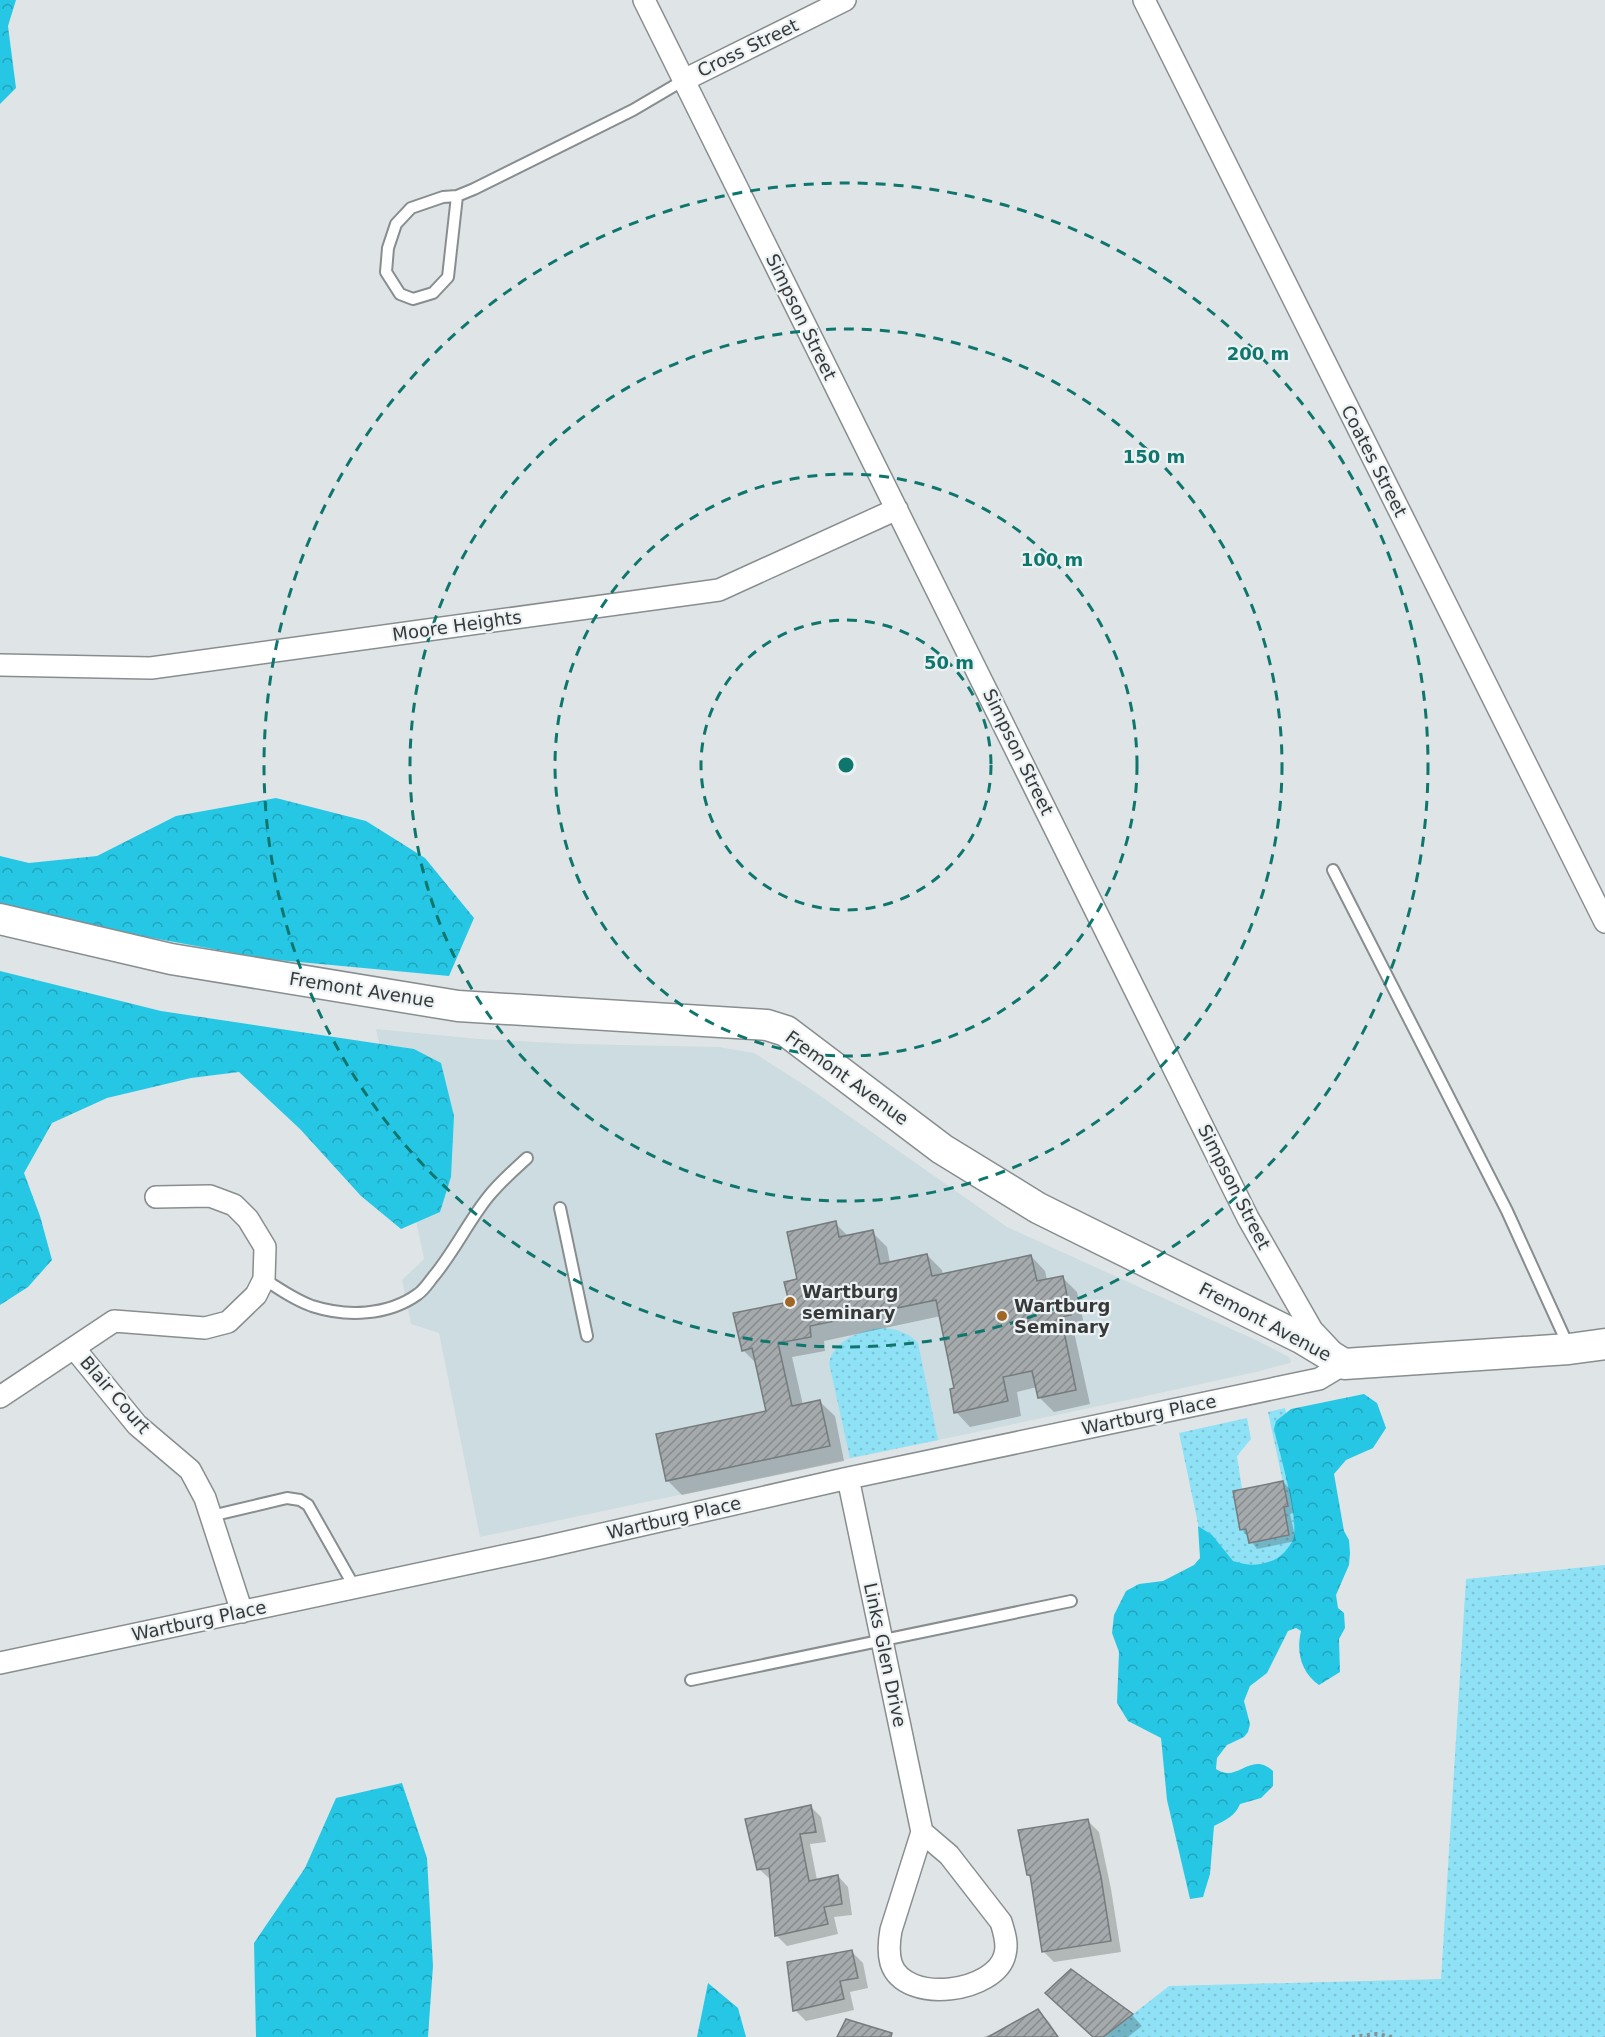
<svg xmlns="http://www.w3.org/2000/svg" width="1605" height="2037" viewBox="0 0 1605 2037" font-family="'DejaVu Sans',sans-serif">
<defs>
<pattern id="grass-dots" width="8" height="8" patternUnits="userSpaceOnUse" patternTransform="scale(1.5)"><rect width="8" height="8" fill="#8fe1f5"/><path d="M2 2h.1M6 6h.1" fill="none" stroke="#7cc2d3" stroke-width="1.8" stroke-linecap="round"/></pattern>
<pattern id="forest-crowns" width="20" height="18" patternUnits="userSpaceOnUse" patternTransform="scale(1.5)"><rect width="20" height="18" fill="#26c7e5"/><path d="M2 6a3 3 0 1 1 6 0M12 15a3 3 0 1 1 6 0" fill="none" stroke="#22a3bb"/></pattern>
<pattern id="building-hatch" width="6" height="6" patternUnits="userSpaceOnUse" patternTransform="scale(1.5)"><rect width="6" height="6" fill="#a5aaac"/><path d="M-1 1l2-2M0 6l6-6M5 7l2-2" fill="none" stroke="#878b8d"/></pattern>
</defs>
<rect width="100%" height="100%" fill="#dfe5e6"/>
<path fill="#cddce0" d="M376,1029L479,1039L575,1044L719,1047L754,1053L809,1088L1007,1227L1258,1341L1289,1357L1291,1361L1290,1363L1256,1372L1137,1398L480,1537L439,1333L411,1324L402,1280L424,1259Z"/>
<path fill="url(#grass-dots)" d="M880,1328C894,1328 908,1332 918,1343L938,1440L850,1458L829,1363C834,1340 860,1331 880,1328Z
M1285,1408L1320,1577L1214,1600L1179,1433L1247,1418L1251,1439L1237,1456L1242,1489L1233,1491L1240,1530L1246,1529L1249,1543L1289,1535L1284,1507L1288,1506L1268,1412Z
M1605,1565V2037H1104L1169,1986L1441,1979L1466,1579Z"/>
<path fill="url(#forest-crowns)" d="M0,0H16L8,26L16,88L0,104Z
M276,798L366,821L425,858L474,918L449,976L267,959L0,910V856L29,863L97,856L176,816Z
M0,971L161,1011L414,1049L441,1063L454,1116L451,1177L440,1212L401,1229L361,1196L300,1129L239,1072L191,1078L107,1098L52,1123L24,1173L40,1216L52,1260L28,1287L0,1305Z
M1364,1394L1377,1403L1386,1428L1373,1448L1346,1460L1334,1474L1344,1531L1349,1540L1350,1553L1349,1565L1336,1595L1338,1608L1344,1613L1345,1628L1339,1639L1340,1672L1319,1685C1301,1672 1296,1652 1301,1631L1296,1628L1288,1631L1267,1673L1250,1686L1244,1701L1250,1724L1248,1732L1244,1737L1227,1745L1217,1758L1216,1769C1238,1784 1250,1750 1273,1771V1786L1261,1798L1240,1804C1235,1816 1226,1820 1214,1826L1210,1874L1203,1897L1190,1899L1167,1800L1161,1738L1128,1721L1117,1703L1119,1652L1112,1633L1114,1615L1126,1591L1139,1584L1163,1581L1194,1565L1200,1558L1198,1526L1212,1535L1233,1561C1249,1566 1258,1566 1274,1560C1281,1557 1289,1548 1293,1540C1300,1520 1279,1452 1274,1429L1276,1421L1291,1409Z
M402,1783L427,1858L433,1966L428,2037H256L254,1943L305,1868L336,1798Z
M708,1983L738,2008L746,2037H697Z"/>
<path fill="#0003" d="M835,1223L849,1237L872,1232L887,1247L890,1263L927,1255L942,1270L943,1275L1031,1256L1045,1271L1047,1280L1062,1277L1077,1292L1085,1329L1074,1332L1090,1404L1054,1412L1039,1397L1037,1387L1017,1392L1021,1416L970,1427L956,1412V1389L941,1316L824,1341L825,1351L792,1357L803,1405L820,1402L835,1416L844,1461L682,1495L668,1481L658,1435L767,1412L757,1364L743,1350L790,1303L799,1280Z
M1283,1482L1290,1489L1294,1513L1290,1514L1296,1541L1257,1549L1242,1529Z
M810,1806L821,1817L826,1842L810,1844L817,1880L838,1876L848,1887L852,1915L834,1917L838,1934L787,1946L776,1935L771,1880L759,1869Z
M1088,1821L1099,1832L1111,1889L1121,1952L1054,1962L1043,1951L1032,1879L1028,1875Z
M852,1952L863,1963L868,1988L850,1992L854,2010L806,2021L795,2010Z
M1071,1971L1132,2015L1142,2026L1128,2037H1094Z
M1038,2011L1049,2022L1059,2037H983L992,2034L994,2036Z"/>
<path fill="url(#building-hatch)" stroke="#767b7d" stroke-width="1.5" d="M836,1221L839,1237L873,1230L880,1264L927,1254L932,1276L1031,1255L1037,1281L1063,1276L1071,1315L1061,1317L1076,1390L1038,1398L1032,1371L1003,1377L1008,1401L954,1413L950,1389L954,1388L936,1300L810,1326L811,1337L778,1343L792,1406L820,1400L830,1446L666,1481L656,1434L766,1411L752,1348L742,1351L733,1313L789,1302L784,1282L797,1279L787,1232Z
M1283,1481L1288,1506L1284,1507L1289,1535L1249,1543L1246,1529L1240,1530L1233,1491Z
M811,1805L816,1832L800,1834L809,1881L838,1875L842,1904L824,1907L828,1924L775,1936L769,1868L757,1870L745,1819Z
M1088,1819L1101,1877L1111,1941L1042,1952L1030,1875H1027L1018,1830Z
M852,1950L858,1978L840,1981L844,1999L793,2011L787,1962Z
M1071,1969L1133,2014L1103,2037H1093L1045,1993Z
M1038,2009L1058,2037H988Z
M846,2019L892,2033L891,2037H837Z"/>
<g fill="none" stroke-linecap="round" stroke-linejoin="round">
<g stroke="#888e8f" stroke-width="14">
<path id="lane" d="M457,196L448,277L433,293L413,299L400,294L386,272L388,248L396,224L411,208L443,197L457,196L474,189L633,110L684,80
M1333,870L1507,1211L1568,1345
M560,1208L587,1336
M264,1279C279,1289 295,1300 312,1306C346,1317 388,1316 418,1294C424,1290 429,1282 433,1277C454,1252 468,1222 488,1197C500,1182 514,1170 527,1158
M211,1516L287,1498L300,1500L308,1505L355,1588
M691,1680L1071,1601"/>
</g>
<g stroke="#888e8f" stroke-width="24">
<path id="street" d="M1144,0L1605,922
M684,80L845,0
M0,665L151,668L719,590L897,509
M74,1348L137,1425L190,1470L205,1498L242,1612
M0,1397L114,1321L205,1328L228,1322L256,1295L264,1279L265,1247L248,1219L234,1205L210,1196L156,1197
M848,1478L922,1832L949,1855L1001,1922C1004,1932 1008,1943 1005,1954C997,1992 905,2006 891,1963C888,1952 889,1941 891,1930L922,1832
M0,1663L541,1548L844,1479L1319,1379L1344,1364L1312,1330L1248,1218L644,0"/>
</g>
<g stroke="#888e8f" stroke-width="33">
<path id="secondary" d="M0,919L171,959L458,1006L767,1025L786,1031L942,1149L1038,1208L1301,1338L1344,1364L1569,1349L1605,1344"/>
</g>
<path stroke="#8b8f90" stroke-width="4" stroke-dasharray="3 4.5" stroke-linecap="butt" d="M1352,2037L1377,2034L1392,2037"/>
<use href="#lane" stroke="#fff" stroke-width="10"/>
<use href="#street" stroke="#fff" stroke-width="21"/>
<use href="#secondary" stroke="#fff" stroke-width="30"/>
</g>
<g fill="none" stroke="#0f766e" stroke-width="3" stroke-dasharray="10 8">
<circle cx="846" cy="765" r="145"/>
<circle cx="846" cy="765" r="291"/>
<circle cx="846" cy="765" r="436"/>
<circle cx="846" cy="765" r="582"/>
</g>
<g fill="#a06626" stroke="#ecf2f3" stroke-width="2">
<circle cx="790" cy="1302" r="6"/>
<circle cx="1002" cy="1316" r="6"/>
</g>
<g text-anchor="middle" stroke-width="4.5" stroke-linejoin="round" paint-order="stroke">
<g font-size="18" fill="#363839" stroke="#ecf2f3">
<text transform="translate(748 48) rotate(-26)" y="6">Cross Street</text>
<text transform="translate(801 317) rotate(64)" y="6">Simpson Street</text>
<text transform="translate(1374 461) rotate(63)" y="6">Coates Street</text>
<text transform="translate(457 626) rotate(-8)" y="6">Moore Heights</text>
<text transform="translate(1018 752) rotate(64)" y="6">Simpson Street</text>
<text transform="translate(362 990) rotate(9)" y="6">Fremont Avenue</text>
<text transform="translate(847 1078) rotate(36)" y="6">Fremont Avenue</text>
<text transform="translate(1234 1187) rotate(63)" y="6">Simpson Street</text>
<text transform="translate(1265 1322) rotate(28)" y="6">Fremont Avenue</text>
<text transform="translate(115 1395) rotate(49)" y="6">Blair Court</text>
<text transform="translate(1149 1415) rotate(-12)" y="6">Wartburg Place</text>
<text transform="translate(674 1518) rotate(-13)" y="6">Wartburg Place</text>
<text transform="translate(199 1621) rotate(-12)" y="6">Wartburg Place</text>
<text transform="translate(885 1655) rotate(78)" y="6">Links Glen Drive</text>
</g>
<g font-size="18" font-weight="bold" fill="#363839" stroke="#ecf2f3" text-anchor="start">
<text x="802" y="1298">Wartburg<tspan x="802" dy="21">seminary</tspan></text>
<text x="1014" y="1312">Wartburg<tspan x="1014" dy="21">Seminary</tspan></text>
</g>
</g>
<circle cx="846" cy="765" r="9" fill="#0f766e" stroke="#ecf2f3" stroke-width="3"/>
<g font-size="18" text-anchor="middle" font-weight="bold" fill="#0f766e" stroke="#ecf2f3" stroke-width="4.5" stroke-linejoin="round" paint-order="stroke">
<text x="1258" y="360">200 m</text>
<text x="1154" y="463">150 m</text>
<text x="1052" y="566">100 m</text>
<text x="949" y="669">50 m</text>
</g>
</svg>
